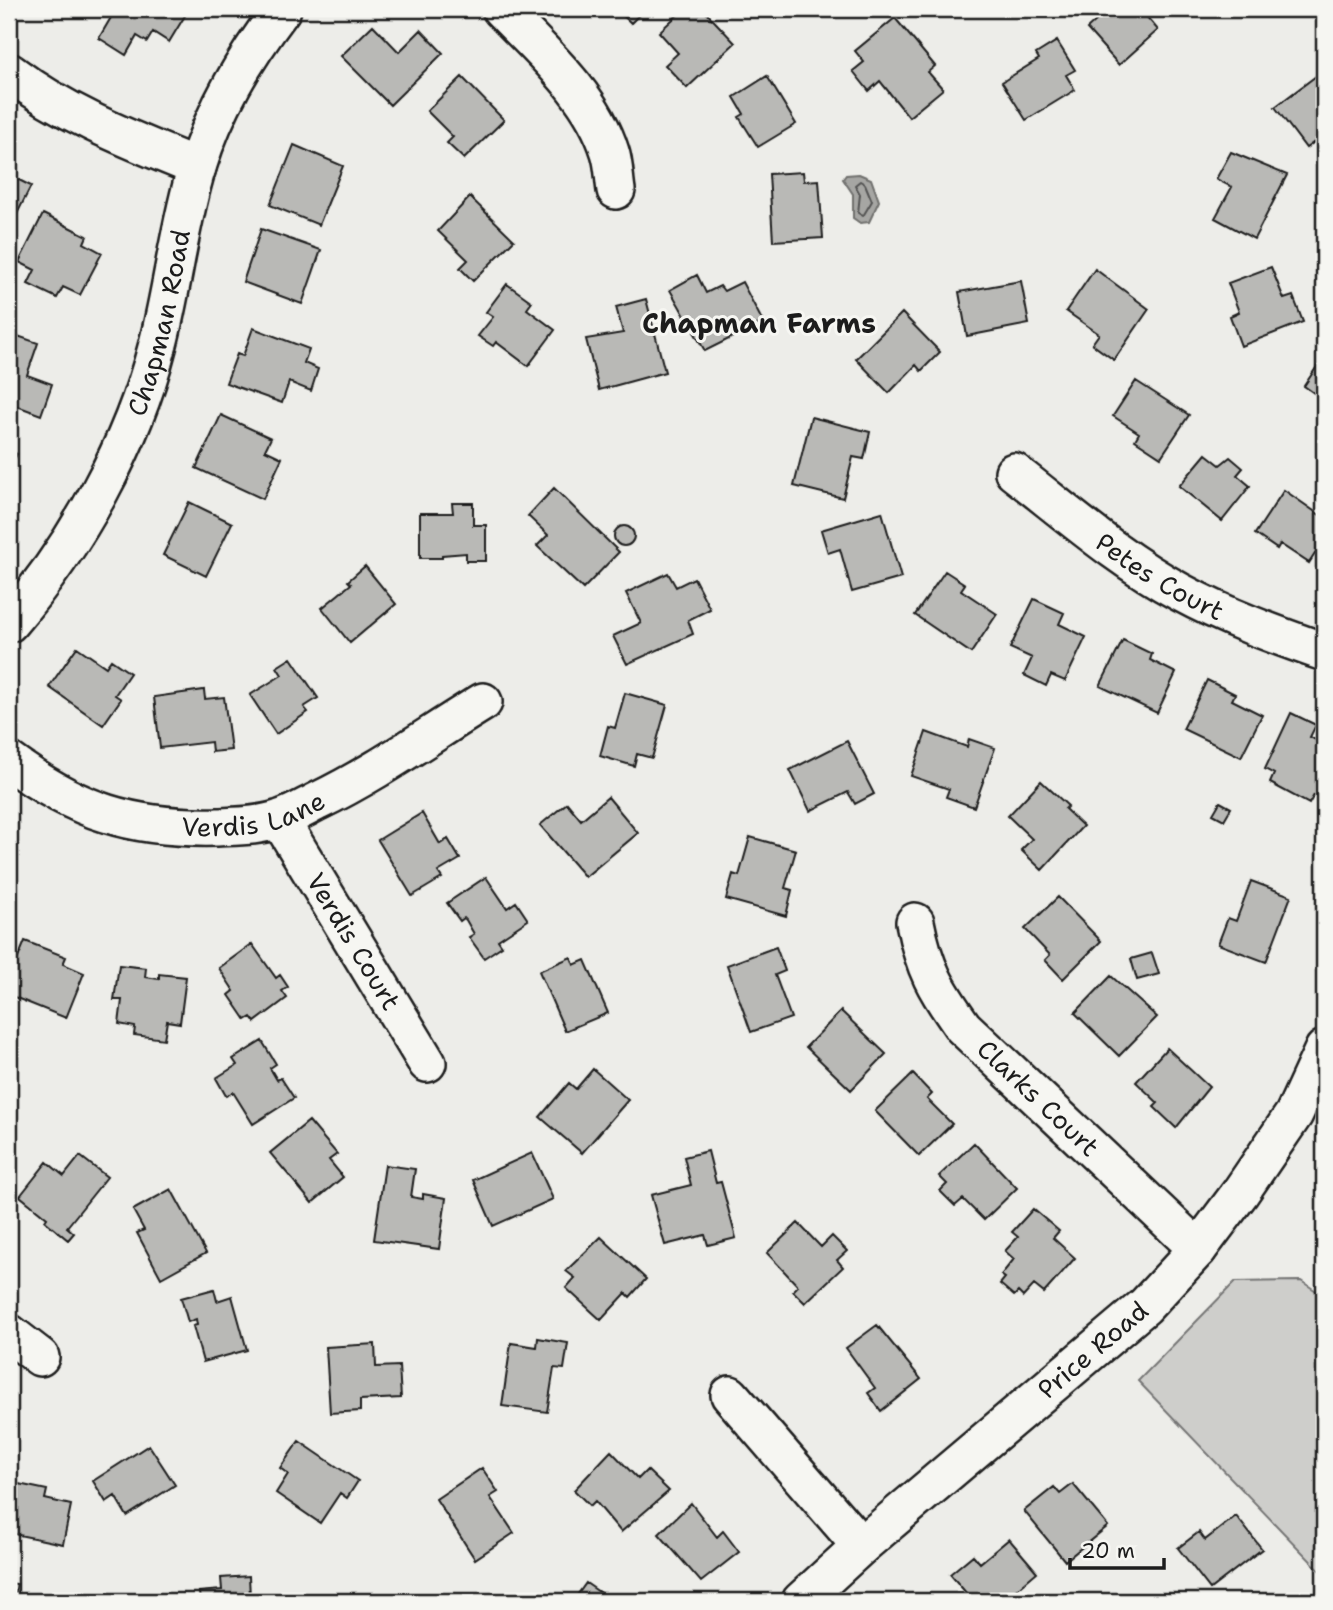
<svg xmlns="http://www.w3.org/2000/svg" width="1333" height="1610" viewBox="0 0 1333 1610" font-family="'Shantell Sans',sans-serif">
<rect width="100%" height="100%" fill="#edede9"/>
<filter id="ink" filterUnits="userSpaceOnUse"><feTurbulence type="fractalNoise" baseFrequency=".0143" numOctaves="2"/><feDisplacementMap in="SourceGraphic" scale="14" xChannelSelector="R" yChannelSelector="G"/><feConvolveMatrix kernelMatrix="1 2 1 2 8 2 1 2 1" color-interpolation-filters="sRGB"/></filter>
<g filter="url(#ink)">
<path fill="#cececb" stroke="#757574" stroke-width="2" d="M1301,1281L1324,1296V1575L1138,1381L1235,1282Z"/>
<path fill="#a6a6a3" stroke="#6f6f6d" stroke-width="2" d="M859,174L871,179L879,201L869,222L860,223L853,218V194L843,179L846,175Z"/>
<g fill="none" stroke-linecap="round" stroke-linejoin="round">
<path stroke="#535352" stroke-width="2" d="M860,181L865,184L872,201L863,216L858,213L860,194L855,185Z"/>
</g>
<path fill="#b9b9b6" stroke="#1c1c1c" stroke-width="2" d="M116,9H189L169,42L153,32L147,42L137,36L126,55L99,38Z
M616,9H645L631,23Z
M684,9H703L735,43L687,88L665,65L678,53L659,32Z
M1109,9H1140L1158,30L1119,65L1087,29Z
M895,18L935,66L928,72L943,89L909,117L880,81L869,91L853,71L864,62L855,51Z
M373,25L399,52L421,30L443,53L390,105L341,56Z
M1057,41L1075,70L1066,75L1075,90L1026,120L1002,82L1039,59L1036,54Z
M1324,70V135L1306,148L1275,107Z
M767,76L796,124L758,147L739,117L744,114L734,97Z
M462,77L504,120L464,159L447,143L453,137L427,111Z
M294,145L343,166L319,225L270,205Z
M1231,152L1287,175L1254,239L1215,218L1232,187L1216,179Z
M803,172L804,181L819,180L823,238L773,241L769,174Z
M9,175L31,186L13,222L9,220Z
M470,197L514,240L473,281L460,268L468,260L438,231Z
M43,214L87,236L84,243L102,253L80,295L63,287L57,298L28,284L35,270L19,262Z
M261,229L321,250L302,304L243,282Z
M1271,267L1284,299L1293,296L1303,322L1241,346L1230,316L1239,312L1228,283Z
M1095,269L1149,309L1114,360L1092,344L1099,334L1066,311Z
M697,275L706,293L720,286L724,291L742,282L763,322L705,351L670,290Z
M1021,281L1029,324L967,336L959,292Z
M507,284L532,302L527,309L555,330L528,366L496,342L493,346L478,336L493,317L486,312Z
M646,299L665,372L599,390L586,339L623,333L616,307Z
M902,313L940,352L921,371L916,365L889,393L856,359Z
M253,328L309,349L304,363L318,369L311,391L289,382L282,403L226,383L237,354L243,356Z
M9,333L38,343L27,375L52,384L41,415L9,403Z
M1324,356V400L1304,386Z
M1136,381L1189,415L1161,457L1135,440L1139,433L1113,416Z
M221,415L271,438L265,450L282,458L263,499L196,468Z
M811,417L870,432L864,459L853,457L843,498L794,486Z
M9,449L17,454L9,469Z
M1206,454L1220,465L1230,457L1243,468L1237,475L1250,486L1222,521L1179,486Z
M554,488L619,552L583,589L537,546L548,535L528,516Z
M1284,490L1324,518V540L1309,563L1280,544L1277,549L1255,534Z
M189,502L232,523L206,576L163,555Z
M452,503H473V525H486V561H466V553L442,555V558H420V513H453Z
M882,512L901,578L852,592L840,549L828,553L821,530Z
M614 536a10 10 0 1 1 20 0a10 10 0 1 1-20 0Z
M365,566L396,604L350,643L322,608L351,584L348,581Z
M945,571L965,584L961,590L997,614L971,653L915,615Z
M668,573L676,587L694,578L710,609L688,620L693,634L627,664L613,636L641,623L626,593Z
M1034,599L1064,613L1059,624L1086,637L1065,681L1051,675L1046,686L1024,675L1032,658L1010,648Z
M1123,640L1152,654L1150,660L1176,673L1157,713L1100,686Z
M77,647L106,667L111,660L130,673L115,695L121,699L103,725L49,687Z
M291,658L318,698L304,707L308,712L276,734L250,695L282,675L277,667Z
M1207,680L1235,694L1232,700L1262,715L1241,757L1183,729Z
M204,690L205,699L224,697L231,750L212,752L211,742L160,748L154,697Z
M625,693L667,705L652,758L637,754L634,766L600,756L608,726L615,728Z
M1291,713L1316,725L1310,737L1324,744V799L1314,795L1309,804L1270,783L1274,774L1265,769Z
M926,732L967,747L969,739L995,748L974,807L946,797L949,789L911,776Z
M847,741L874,794L855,804L848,792L810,811L790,770Z
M1041,781L1068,806L1065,809L1083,826L1042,870L1021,850L1032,839L1008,816Z
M608,797L638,833L585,877L540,825L567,803L581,820Z
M1220,802L1231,808L1224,820L1213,814Z
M422,813L440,844L448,839L460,859L438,872L442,878L412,896L378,840Z
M750,837L796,850L785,888L792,890L786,916L726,899L733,874L739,876Z
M486,877L507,908L516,902L528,920L498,940L502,946L484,958L469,937L474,934L466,920L464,918L460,921L447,903Z
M1251,881L1291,896L1266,962L1218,944L1228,918L1236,921Z
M1058,897L1101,941L1063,979L1045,960L1050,955L1025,929Z
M25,941L66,957L63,964L84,973L66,1018L9,995V980Z
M252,944L276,978L280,975L288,987L282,991L287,998L255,1022L251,1017L246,1020L229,995L234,991L219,968Z
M776,947L785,971L775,975L791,1018L751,1032L727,965Z
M1152,953L1159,974L1137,980L1131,959Z
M571,957L574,965L585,960L608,1013L565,1031L539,971Z
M119,965L146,968L145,977L159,979V974L186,977L180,1023L167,1021L164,1039L134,1035L135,1027L119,1024L122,1000H114Z
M1111,976L1157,1017L1119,1056L1075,1013Z
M841,1011L886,1054L851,1090L806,1047Z
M262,1041L276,1064L270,1068L277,1080L281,1078L294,1098L253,1124L233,1092L226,1096L216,1078L237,1065L233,1059Z
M1167,1048L1209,1087L1176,1128L1154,1107L1158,1103L1136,1082Z
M593,1069L628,1100L582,1153L540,1117L569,1083L576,1089Z
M913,1074L932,1094L927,1099L952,1124L919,1156L875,1111Z
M309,1121L337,1154L329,1160L343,1177L312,1203L270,1153Z
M974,1143L1017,1188L984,1220L963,1199L955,1206L940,1191L947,1184L939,1176Z
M708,1151L716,1183L721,1182L736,1238L708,1245L705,1235L665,1245L651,1195L691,1185L684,1157Z
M532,1153L553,1199L493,1226L473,1180Z
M80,1156L107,1177L67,1227L74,1233L68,1240L45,1221L47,1218L20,1196L47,1162L64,1176Z
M385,1165L415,1169L411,1197L423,1199V1194L446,1198L439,1249L374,1240Z
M171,1189L206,1253L161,1278L137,1233L144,1230L133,1210Z
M1033,1209L1059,1231L1053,1238L1075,1258L1044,1293L1034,1285L1023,1297L1018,1292L1014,1296L1000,1284L1005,1278L1001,1275L1014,1259L1005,1251L1018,1237L1012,1232Z
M798,1223L821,1247L832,1236L847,1251L837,1260L843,1267L805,1303L793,1291L798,1286L767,1253Z
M601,1237L646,1279L630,1297L626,1293L601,1320L566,1288L575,1278L566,1271Z
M214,1289L217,1301L232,1296L247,1350L203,1362L193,1326L197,1325L196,1319L188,1322L181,1298Z
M877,1325L921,1379L881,1411L868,1393L875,1388L846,1348Z
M538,1338L568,1343L564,1369L554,1368L547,1412L502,1406L511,1343L537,1347Z
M375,1344L376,1367L399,1366L401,1398L360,1400V1411L330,1413L326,1347Z
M299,1441L358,1481L347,1498L340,1493L320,1523L276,1493L288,1474L280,1468Z
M149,1445L175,1485L127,1516L115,1496L106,1502L93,1481Z
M611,1451L638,1479L647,1470L669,1491L621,1532L595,1501L590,1506L574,1490Z
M482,1468L498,1492L490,1497L514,1533L475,1559L436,1499Z
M9,1482L47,1490L45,1499L71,1505L63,1544L9,1533Z
M1073,1484L1108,1526L1065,1561L1024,1511L1054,1487L1060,1494Z
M691,1503L717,1537L723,1531L739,1552L701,1582L659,1534Z
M1236,1516L1262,1549L1210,1589L1178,1548L1199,1532L1205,1540Z
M1009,1539L1037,1572L1003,1601H973L950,1574L973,1555L980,1563Z
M249,1576L250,1597H264V1601H200L199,1592L222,1590L221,1578Z
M9,1583L17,1584L14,1601H9Z
M586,1583L612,1601H573Z"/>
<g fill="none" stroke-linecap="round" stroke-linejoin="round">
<g stroke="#1c1c1c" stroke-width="42">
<g id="minor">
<path d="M501,9C541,51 592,94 610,152C614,164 614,178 616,190"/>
<path d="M9,72C66,115 131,140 197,167"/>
<path id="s1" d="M1014,472C1067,513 1120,560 1180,592C1226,617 1275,635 1324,652"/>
<path id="s2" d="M9,623C77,544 132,446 158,344C173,286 179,225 197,167C215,108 245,58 282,9"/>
<path id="s3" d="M9,761C77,811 132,829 217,827C237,826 261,826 280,819C293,815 306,807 318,801C376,773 429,735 483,702"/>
<path id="s4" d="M280,820L427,1063"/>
<path id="s5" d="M915,922C924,969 936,989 963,1027L1198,1249"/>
<path d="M9,1333L40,1357"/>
<path d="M730,1395L861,1546"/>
<path id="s6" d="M801,1601L861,1546L1145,1306L1198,1249L1240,1193L1294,1114L1324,1049"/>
</g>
</g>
<use href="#minor" stroke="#f6f6f2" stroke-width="37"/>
</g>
</g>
<g text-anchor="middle" stroke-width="6" stroke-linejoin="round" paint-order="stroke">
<g font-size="26" fill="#1c1c1c" stroke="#f6f6f2">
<text dy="9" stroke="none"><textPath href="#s2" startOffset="340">Chapman Road</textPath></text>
<text dy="9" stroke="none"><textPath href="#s1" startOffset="180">Petes Court</textPath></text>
<text dy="9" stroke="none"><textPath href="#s3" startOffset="261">Verdis Lane</textPath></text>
<text dy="9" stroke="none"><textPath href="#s4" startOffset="142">Verdis Court</textPath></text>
<text dy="9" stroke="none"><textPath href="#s5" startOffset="220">Clarks Court</textPath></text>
<text dy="9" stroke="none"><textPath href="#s6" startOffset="385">Price Road</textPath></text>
</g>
<g font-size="28" font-weight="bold" fill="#1c1c1c" stroke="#f6f6f2">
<text x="759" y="333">Chapman Farms</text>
</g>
</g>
<rect width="1333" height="1610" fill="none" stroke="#f6f6f2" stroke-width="35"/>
<rect x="18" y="18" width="1298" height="1575" fill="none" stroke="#1c1c1c" stroke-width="2.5" filter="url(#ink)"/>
<path d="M1070 1558v10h94v-10" fill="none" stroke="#1c1c1c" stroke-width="3.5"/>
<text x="1081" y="1558" font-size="21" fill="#1c1c1c" stroke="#f6f6f2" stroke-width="5" paint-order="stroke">20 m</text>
</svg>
